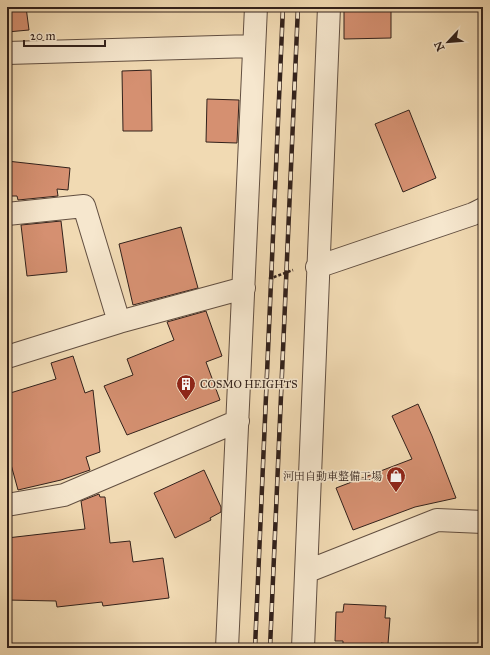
<svg xmlns="http://www.w3.org/2000/svg" width="490" height="655" viewBox="0 0 490 655" font-family="'IM FELL Great Primer','Noto Serif JP',serif">
<rect width="100%" height="100%" fill="#f1dab3"/>
<filter id="stains"><feTurbulence type="fractalNoise" baseFrequency=".005" numOctaves="4"/><feColorMatrix values="0 0 0 0 .2 0 0 0 0 .09 0 0 0 0 .02 0 0 0 .5 -.17"/></filter>
<radialGradient id="worn" r=".72"><stop offset=".6" stop-color="#630" stop-opacity="0"/><stop offset="1" stop-color="#630" stop-opacity=".3"/></radialGradient>
<path fill="#d59071" stroke="#32211b" d="M7,7H26L29,30L7,32Z
M344,7H391V38L344,39Z
M151,70L152,131H123L122,71Z
M207,99L239,100L237,143L206,142Z
M409,110L436,178L403,192L375,124Z
M7,161L70,168L68,190L57,189L58,196L18,200L17,196H7Z
M61,221L67,272L27,276L21,225Z
M181,227L198,288L133,305L119,244Z
M206,311L222,356L206,362L220,400L127,435L104,386L133,375L127,359L174,340L167,322Z
M73,356L85,393L93,390L100,452L86,457L90,470L61,480L18,490L7,450V394L56,379L51,363Z
M418,404L432,436L456,498L415,507L353,530L336,488L412,459L392,416Z
M204,470L221,507V512L210,518L211,520L175,538L154,493Z
M99,494L100,497H105L110,543L130,541L133,562L163,558L169,598L103,606L102,602L57,607L56,601L7,600V538L85,529L81,501Z
M344,604L386,606L385,618H390L388,644L381,643V648H343V641H335L336,612H343Z"/>
<g fill="none" stroke-linecap="round" stroke-linejoin="round">
<g stroke="#624f41" stroke-width="24">
<path id="minor" d="M7,53L253,46
M7,214L84,206L119,322
M317,267L473,214L483,209
M7,357L119,322L244,288
M7,505L64,495L238,421
M308,571L437,520L483,522
M227,648L256,7
M303,648L329,7"/>
</g>
<path stroke="#32211b" stroke-width="2.5" stroke-dasharray="3 2" stroke-linecap="butt" d="M269,279L293,270"/>
<use href="#minor" stroke="#f6e7ce" stroke-width="22"/>
<g stroke="#32211b" stroke-width="4.5">
<path id="rail" d="M255,648L283,7
M270,648L298,7"/>
</g>
<use href="#rail" stroke="#f6e7ce" stroke-width="3" stroke-dasharray="9" stroke-linecap="butt"/>
</g>
<defs>
<g id="building-pin" transform="scale(1)"><path d="M0 17L-7.5 6A9.5 9.5 0 1 1 7.5 6Z" fill="#8f2418" stroke="#f6e7ce"/><path d="M-4-6H4V6H1V3H-1V6H-4ZM-2.5-4.3h1.7v1.8h-1.7ZM.8-4.3h1.7v1.8H.8ZM-2.5-1h1.7V.8h-1.7ZM.8-1h1.7V.8H.8Z" fill="#fff"/></g>
<g id="shop-pin" transform="scale(1)"><path d="M0 17L-7.5 6A9.5 9.5 0 1 1 7.5 6Z" fill="#8f2418" stroke="#f6e7ce"/><path d="M-5-2.5h2.3a2.7 3.5 0 0 1 5.4 0H5L5.5 6h-11ZM-1.5-2.5h3a1.5 2.3 0 0 0-3 0Z" fill="#fff"/></g>
</defs>
<g fill-rule="evenodd">
<use href="#building-pin" x="186" y="384"/>
<use href="#shop-pin" x="396" y="476"/>
</g>
<g text-anchor="middle" stroke-width="3" stroke-linejoin="round" paint-order="stroke">
<g font-size="11" fill="#32211b" stroke="#f6e7ce" text-anchor="start">
<text x="200" y="388">COSMO HEIGHTS</text>
<text x="382" y="480" text-anchor="end">河田自動車整備工場</text>
</g>
</g>
<rect width="490" height="655" fill="none" stroke="#f1dab3" stroke-width="24"/>
<rect x="8" y="8" width="474" height="639" fill="none" stroke="#32211b" stroke-width="2"/>
<rect x="12" y="12" width="466" height="631" fill="none" stroke="#32211b"/>
<g transform="translate(448 42) rotate(244)" stroke="#f6e7ce" stroke-width="3" paint-order="stroke">
<path d="M0-3L7 15L0 10L-7 15Z" fill="#32211b"/>
<text y="-6" font-size="11" font-weight="bold" text-anchor="middle" fill="#32211b">N</text>
</g>
<path d="M24 40v6h81v-6" fill="none" stroke="#32211b" stroke-width="2"/>
<text x="30" y="40" font-size="12" fill="#32211b" stroke="#f6e7ce" stroke-width="3" paint-order="stroke">20 m</text>
<rect width="100%" height="100%" filter="url(#stains)"/>
<rect width="100%" height="100%" fill="url(#worn)"/>
</svg>
